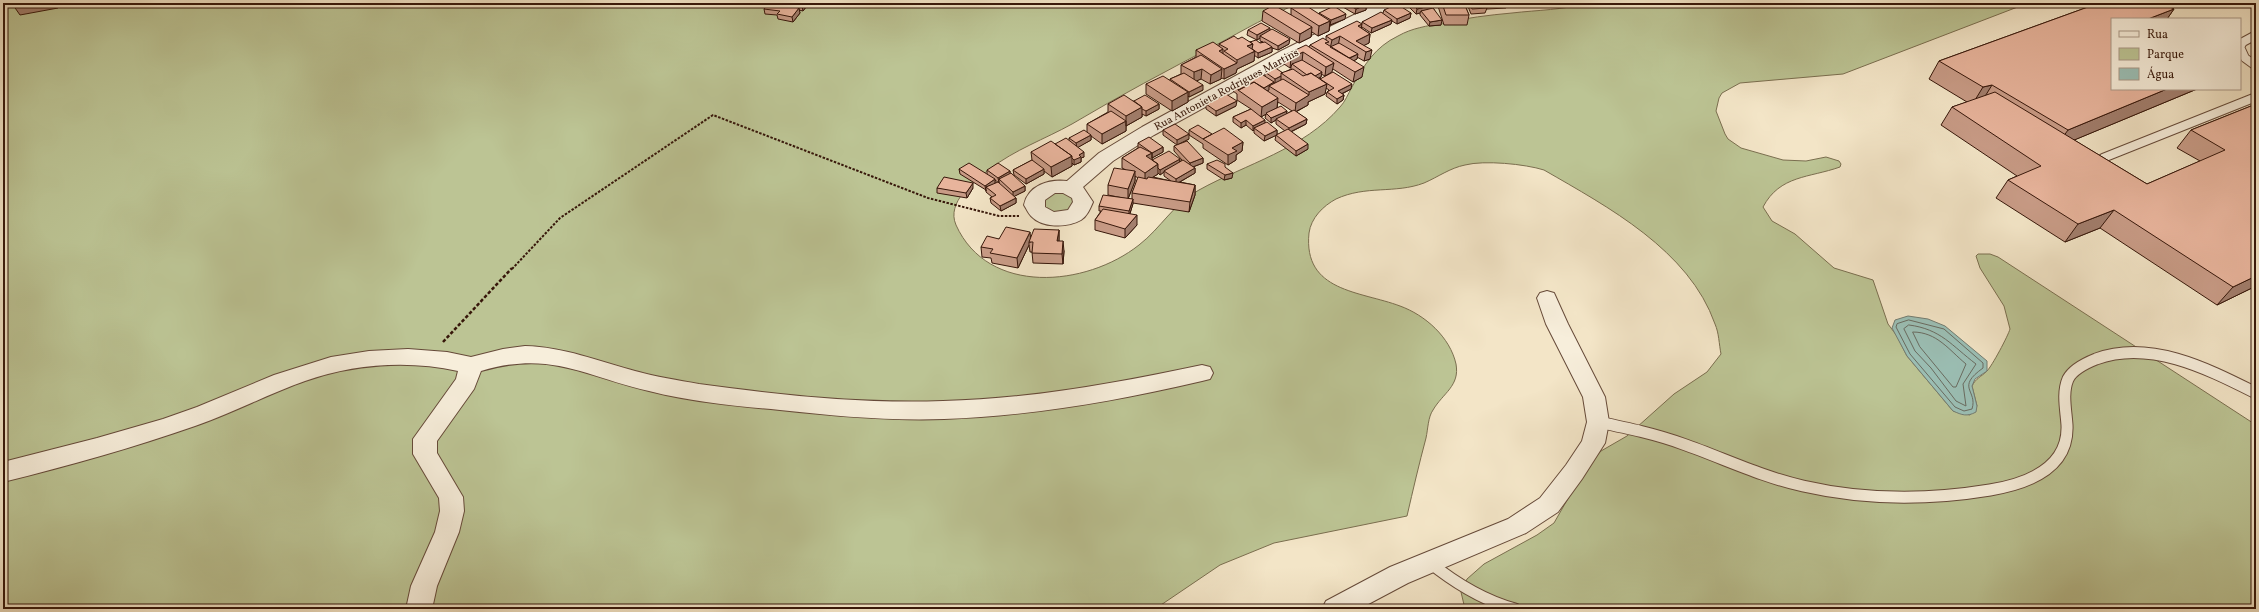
<svg xmlns="http://www.w3.org/2000/svg" width="2259" height="612" viewBox="0 0 2259 612" font-family="Vollkorn,serif">
<rect width="100%" height="100%" fill="#f3e5c7"/>
<filter id="stains"><feTurbulence type="fractalNoise" baseFrequency=".005" numOctaves="4"/><feColorMatrix values="0 0 0 0 .2 0 0 0 0 .09 0 0 0 0 .02 0 0 0 .5 -.17"/></filter>
<radialGradient id="worn" r=".72"><stop offset=".6" stop-color="#630" stop-opacity="0"/><stop offset="1" stop-color="#630" stop-opacity=".3"/></radialGradient>
<path fill="#bcc494" stroke="#7a6e4f" d="M3,3H1300C1271,14 1244,30 1216,45C1168,70 1119,96 1072,124C1045,139 1014,150 990,169C974,181 946,202 956,225C988,296 1086,287 1139,245C1161,228 1174,203 1199,190C1246,164 1304,149 1340,107C1345,102 1348,94 1352,87C1364,65 1375,47 1398,36C1412,28 1427,26 1443,23C1466,18 1489,15 1512,13C1538,10 1563,10 1588,3H2028L1843,74L1740,83L1722,93L1719,98L1716,111L1725,134L1728,139L1741,148L1783,160L1806,161L1826,157L1839,161L1841,164L1840,167C1809,178 1780,175 1763,207L1772,221L1795,234L1834,268L1873,280L1888,324L1897,336L1907,356L1953,411L1970,415L1977,406L1972,386C1976,378 1981,377 1987,371C1992,366 2008,336 2010,329L2004,306L1980,268L1976,256L1978,254H1990L1998,257L2256,425V609H1465L1461,592L1467,579L1484,564L1537,535L1554,523L1586,467L1601,451L1627,436L1674,394L1707,372L1721,354C1719,344 1719,333 1715,324C1689,250 1608,207 1544,170C1525,164 1484,160 1465,165C1450,168 1438,177 1424,183C1395,194 1366,185 1336,199C1323,206 1311,218 1309,233C1303,292 1360,291 1400,306C1425,315 1450,337 1456,364C1460,386 1443,393 1433,410C1428,417 1428,429 1426,438C1419,464 1413,490 1407,516L1274,543L1220,565L1155,609H3Z
M1052,190L1073,194L1074,210L1051,215L1039,200Z"/>
<path fill="#9bbfb5" stroke="#737c71" d="M1908,316L1928,319L1945,326L1987,361V371L1975,379L1972,386L1977,406L1976,412C1967,417 1962,415 1953,411L1907,356L1892,328L1895,320Z"/>
<g fill="none" stroke-linecap="round" stroke-linejoin="round">
<path stroke="#696b60" stroke-width="1" d="M1909,320L1944,329L1983,363V368C1955,388 1978,390 1972,409L1964,411L1955,407L1910,354L1896,327L1897,324Z
M1909,325C1941,329 1952,346 1976,364L1963,384L1966,406L1956,401L1931,368L1915,351L1904,329Z
M1913,332C1937,332 1949,350 1966,364L1956,387H1953L1920,347Z"/>
<g stroke="#664a39" stroke-width="10">
<path id="service-far1" d="M2256,35L2243,42L2240,47L2245,58L2256,66
M2103,158L2256,97"/>
</g>
<g stroke="#664a39" stroke-width="13">
<path id="service" d="M1598,422C1627,428 1656,434 1683,444C1723,458 1762,477 1803,486C1864,500 1929,500 1990,490C2026,484 2069,469 2067,425C2066,410 2062,393 2068,379C2073,369 2086,363 2096,359C2150,339 2208,369 2256,393
M1429,562C1455,583 1482,600 1515,609"/>
</g>
<g stroke="#664a39" stroke-width="2">
<path id="minor" d="M1378,3H1398L1396,6L1293,59L1154,135L1113,161L1083,187L1093,202C1090,209 1087,216 1081,220C1067,228 1042,228 1031,216C1028,213 1026,208 1024,205C1028,185 1049,179 1067,181L1099,153L1142,127L1281,51ZM1055,193H1063L1072,198L1073,202L1068,210L1054,212L1045,207V200Z
M1547,291L1554,293L1568,324L1605,397L1609,422L1605,443L1582,479L1558,512L1526,533L1408,583L1359,609H1322L1326,601L1390,567L1508,519L1540,498L1566,465L1582,441L1587,422L1583,397L1546,324L1537,298L1540,293Z
M525,346C564,347 598,361 635,371C656,377 678,380 699,384C780,395 862,404 943,401C1030,399 1117,383 1202,365L1210,367L1213,373L1210,379L1202,381C1117,401 1031,416 944,419C890,421 834,416 780,410C736,406 692,402 649,391C584,376 551,350 481,371L474,389L437,441V453L463,497L464,511L459,532L437,586L432,609H406L411,586L435,532L440,511L439,498L413,454V439L456,379L458,371C408,360 353,364 305,381C268,394 233,413 195,426C132,448 68,466 3,482V462L97,438L163,419L197,407L274,375L331,357L369,351L408,349L447,352L471,357L503,349Z"/>
</g>
<path stroke="#37170a" stroke-width="2" stroke-dasharray="2.5 1.5" stroke-linecap="butt" d="M512,269L560,218L713,115L928,198L999,216H1019"/>
<path stroke="#37170a" stroke-width="2.5" stroke-dasharray="3.5 2" stroke-linecap="butt" d="M443,342L512,268"/>
<use href="#service-far1" stroke="#f7eedb" stroke-width="8"/>
<use href="#service" stroke="#f7eedb" stroke-width="11"/>
<use href="#minor" fill="#f7eedb" fill-rule="evenodd"/>
</g>
<path fill="#c89b86" stroke="#37170a" fill-rule="evenodd" d="M774,3H809L803,11L799,10L800,13L793,22L778,19L777,15L765,14L764,9L774,4Z
M1336,3H1368L1365,4L1366,5V10L1355,14Z
M1411,3L1434,9L1441,25L1429,26L1420,15V13L1416,14L1410,8Z
M1437,3H1464L1469,15L1467,25H1444Z
M1466,3H1520V4H1507L1506,8L1487,9L1484,4L1487,8L1485,13L1471,14L1469,9V8H1468Z
M1521,3H1556L1555,5L1535,7L1533,4L1532,6L1524,7Z
M1599,3H1612V5L1604,7Z
M2099,3H2162L2174,9L2167,19H2112V89H2197L2074,140L2147,184L2200,161L2177,148L2191,130L2256,104V286L2217,305L2100,228L2065,242L1996,198L2008,180L2017,176L1941,125L1952,107L1967,102L1929,79L1939,61Z
M1291,8L1318,14L1319,13L1345,19L1330,25L1329,31L1318,36L1312,32L1311,37L1299,43L1262,21L1263,11L1291,15Z
M1384,10L1411,13L1410,18L1397,24L1392,21L1391,24L1371,33L1362,27L1361,28L1370,34L1369,43L1364,45L1370,59L1364,61L1357,57V59L1353,61L1362,77L1353,82L1333,69L1325,76L1321,74V77L1319,78L1351,89L1342,94L1344,95L1343,100L1337,104L1326,96L1327,92L1329,90L1326,88L1325,94L1308,102V105L1296,112L1307,119L1306,124L1291,132L1308,149L1296,156L1275,140L1276,135L1264,141L1254,133V130L1253,131L1246,125L1241,128L1233,122V117L1251,109L1237,100V94L1233,91V86L1265,76V72L1283,73L1291,69V67L1290,68L1284,64L1285,55L1309,47L1310,45L1326,40V36L1362,24V22L1383,13ZM1278,102L1286,107L1292,111L1286,114L1287,111L1277,108ZM1266,114L1265,118L1271,123L1276,120V124L1285,131L1277,135V130L1265,123L1261,117Z
M1248,30H1270L1289,44L1278,50L1272,48V52L1258,58L1254,55V61L1237,69L1236,73L1224,79L1222,78L1221,79L1210,84L1201,79L1196,81L1203,90L1189,97L1188,96V102L1172,111L1146,94V84L1170,81V79L1181,74V65L1196,57V50L1219,46V44L1238,39L1250,42L1260,43L1263,42L1260,41V38L1257,40L1247,35Z
M1134,101L1159,104V109L1146,116L1142,114V117L1126,126V131L1102,144L1091,136V140L1078,147L1084,157L1081,158V162L1074,165L1072,163V166L1052,177L1044,171V174L1026,184L1014,175L1013,170L1032,160L1031,152L1069,141V138L1087,133V124L1108,112V104Z
M1206,104L1236,106L1216,116L1206,109Z
M1163,130L1189,139L1177,145L1163,135Z
M1189,130L1243,142L1242,151L1236,155V160L1228,165L1203,148V144L1189,135Z
M1138,143L1163,147V152L1152,158V160L1180,159L1179,162L1182,160L1174,151V146L1203,158V163L1193,167L1195,168V173L1180,182L1195,185V195L1189,212L1133,203L1130,214L1137,225L1125,238L1095,230V220L1101,211H1099V206L1132,199V193L1138,178L1135,176V181L1128,199L1108,195V185L1126,170L1122,168V158L1138,148ZM1164,172V176L1171,181L1153,177L1158,174V173L1160,175Z
M1207,164L1225,167L1232,178L1224,180L1207,169Z
M959,169L987,175V170L1010,171V174L1025,186V191L1014,196L1016,198V203L1001,211L991,203L990,198L992,197L986,192V190L960,174ZM995,180L999,183V184L995,183Z
M937,188H973L967,198L937,193Z
M1059,230V241L1064,251L1063,264L1033,263L1032,252H1030L1029,245L1018,268L992,263L991,258L982,257L981,247L999,239L1031,238Z"/>
<path fill="#a27e6d" stroke="#37170a" d="M26,3H59L58,8L20,15L13,5Z
M804,3H809L803,11L802,6Z
M867,3H878L868,5Z
M1605,3H1612V5L1604,7Z
M1366,5V10L1355,14L1356,9Z
M1434,5L1433,10L1421,11L1420,13L1416,14L1417,9Z
M799,8L800,13L793,22L792,17Z
M2174,9L2167,19H2148Z
M1411,13L1410,18L1397,24V19Z
M1346,14L1345,19L1330,25L1331,20Z
M1392,20L1391,24L1371,33L1372,28Z
M1442,20L1441,25L1429,26L1430,22Z
M1330,21L1329,31L1318,36L1319,26Z
M1362,24L1360,34L1358,26Z
M1312,27L1311,37L1299,43L1300,34Z
M1270,28V33L1260,36V38L1257,40V35Z
M1370,34L1369,43L1359,48L1356,41Z
M1340,36L1338,46L1330,49L1332,40Z
M1290,39L1289,44L1278,50V46Z
M1253,44L1252,53L1255,51L1254,61L1237,69L1236,73L1224,79V69L1237,63V60L1247,46Z
M1272,47V52L1258,58V53Z
M1223,49V58L1219,51Z
M1372,50L1370,59L1364,61L1366,52Z
M1303,52L1302,62L1292,64L1291,67L1290,68L1291,58Z
M1358,54L1357,59L1346,65V60Z
M1334,63L1332,72L1325,76L1326,67Z
M1364,67L1362,77L1353,82L1355,72Z
M1202,69L1201,79L1194,82V72Z
M1222,69L1221,79L1210,84L1211,75Z
M1322,72L1321,77L1311,82L1312,77Z
M3,73L5,82L3,83Z
M1281,76V81L1275,84V79Z
M1274,82V87L1269,86V90L1263,93L1264,88Z
M1327,84L1325,94L1308,102V105L1295,112L1296,103L1309,95V92Z
M1352,84L1351,89L1337,96L1338,91Z
M1203,85V90L1189,97V92Z
M1992,85L1981,103L1972,105L1983,87Z
M2167,89H2197L2055,148L2068,130Z
M1188,92V102L1172,111V101Z
M1344,95L1343,100L1337,104V99Z
M1278,98L1277,108L1261,117L1262,107Z
M1237,101L1236,106L1216,116V111Z
M1159,104V109L1146,116V111Z
M1142,107V117L1126,126V116Z
M1287,111L1286,116L1276,119V120L1271,123V118Z
M1307,119L1306,124L1288,133L1289,128Z
M1246,120V125L1241,128V123Z
M1265,120V125L1254,128V130L1253,131V126Z
M1126,121V131L1102,144V134Z
M1277,130V135L1264,141L1265,136Z
M1189,134V139L1177,145V140Z
M1091,135V140L1077,148L1076,143Z
M1243,142L1242,151L1236,155V160L1228,165V155L1232,148Z
M1308,144V149L1296,156V151Z
M1163,147V152L1152,158V153Z
M1084,152V157L1081,158V162L1074,165V160L1079,155Z
M1152,153V162L1146,156Z
M1072,156V166L1052,177L1051,167Z
M1203,158V163L1190,168V163Z
M1180,159L1179,164L1164,171V172L1160,175V170Z
M1158,164V174L1145,182V173Z
M1195,168V173L1176,184V179Z
M1044,169V174L1026,184V179Z
M1010,171V176L999,179V183L998,178Z
M1135,171V181L1128,199V189Z
M1233,173L1232,178L1224,180L1225,175Z
M995,179V184L986,187V191L985,186Z
M973,183V188L967,198L966,193Z
M1195,185V195L1189,212L1190,202Z
M1025,186V191L1013,197V192Z
M1016,198V203L1001,211L1000,206Z
M1133,199V204L1129,216V211Z
M2114,210L2100,228L2065,242L2078,224Z
M1137,215V225L1125,238V229Z
M1059,230V239L1058,251L1057,241Z
M1030,232L1031,242H1029V245L1018,268L1017,258Z
M1063,241L1064,251L1063,264L1062,254Z
M2256,276V286L2217,305L2233,287Z"/>
<path fill="#e8b49c" stroke="#37170a" d="M14,3H26L13,5Z
M768,3L799,8L792,17L777,14L780,11L764,9Z
M779,3H804L802,6Z
M1300,3H1302L1330,21L1319,26L1291,8Z
M1345,3H1363L1366,5L1356,9Z
M1411,3H1432L1434,5L1417,9Z
M1442,3H1464L1469,15H1446Z
M1488,3H1503L1488,4Z
M2099,3H2162L2174,9L2148,19H2112V89H2167L2068,130L1992,85L1983,87L1939,61Z
M1397,4L1411,13L1397,19L1384,10Z
M1470,4H1484L1487,8L1472,9Z
M1274,5L1312,27L1300,34L1263,11Z
M1334,6L1346,14L1331,20L1319,13Z
M1433,8L1442,20L1430,22L1421,11Z
M1381,12L1392,20L1372,28L1362,22Z
M1357,21L1362,24L1358,26L1370,34L1356,41L1372,50L1366,52L1340,36L1332,40L1326,36Z
M1261,23L1270,28L1257,35L1248,30Z
M1272,29L1290,39L1278,46L1260,36Z
M1234,36L1238,39L1242,37L1253,44L1247,46L1255,51L1237,60L1224,51L1228,49L1219,44Z
M1323,38L1329,42L1325,43L1364,67L1355,72L1310,45Z
M1256,40L1260,43L1265,42L1272,47L1258,53L1252,49L1253,44L1250,42Z
M1213,42L1223,49L1219,51L1237,63L1224,69L1196,50Z
M1339,43L1358,54L1349,58L1330,47Z
M1306,45L1334,63L1326,67L1303,52L1291,58L1285,55Z
M1201,55L1222,69L1211,75L1202,69L1194,72L1181,65Z
M1302,60L1322,72L1315,76L1311,73L1307,75L1292,64Z
M1274,67L1283,73H1281V76L1275,79L1265,72Z
M1293,69L1303,76L1311,73L1327,84L1309,92L1281,73Z
M1333,72L1352,84L1338,91L1344,95L1337,99L1327,92L1334,88L1320,79Z
M1184,73L1203,85L1189,92L1170,79Z
M1260,73L1274,82L1264,88L1254,82L1239,90L1233,86Z
M1163,76L1188,92L1172,101L1146,84Z
M1283,79L1309,95L1296,103L1269,86Z
M1254,82L1278,98L1262,107L1238,90Z
M1995,92L2147,184L2225,150L2191,130L2256,104V276L2233,287L2114,210L2078,224L2008,180L2041,166L1952,107Z
M1226,94L1237,101L1216,111L1206,104Z
M1124,95L1142,107L1126,116L1108,104Z
M1145,95L1159,104L1146,111L1142,109V107L1134,101Z
M1281,106L1287,111L1271,118L1266,113Z
M1251,109L1265,120L1253,126L1246,120L1241,123L1233,117Z
M1294,110L1307,119L1289,128L1276,119Z
M1111,111L1126,121L1102,134L1087,124Z
M1267,122L1277,130L1265,136L1254,128Z
M1175,124L1189,134L1177,140L1163,130Z
M1198,125L1212,134L1203,139L1189,130Z
M1224,128L1243,142L1232,148L1237,151L1228,155L1203,139Z
M1288,129L1308,144L1296,151L1276,135Z
M1084,130L1091,135L1076,143L1069,138Z
M1149,137L1163,147L1152,153L1138,143Z
M1066,138L1084,152L1079,155L1081,157L1074,160L1072,158V156L1055,144Z
M1051,141L1072,156L1051,167L1031,152Z
M1187,141L1203,158L1190,163L1174,146Z
M1140,147L1152,153L1146,156L1158,164L1145,173L1122,158Z
M1169,151L1180,159L1160,170L1158,168V164L1152,160Z
M1032,160L1044,169L1026,179L1013,170Z
M1183,160L1195,168L1176,179L1164,171Z
M1217,160L1225,164V167L1233,173L1225,175L1207,164Z
M969,163L995,179L985,186L959,169Z
M998,163L1010,171L998,178L987,170Z
M1114,168L1135,171L1128,189L1108,185Z
M1011,173L1025,186L1013,192L999,179Z
M944,177L973,183L966,193L937,188Z
M1138,177L1147,179L1148,177L1195,185L1190,202L1132,193Z
M998,182L1016,198L1000,206L990,198L996,195L986,187Z
M1103,195L1133,199L1129,211L1099,206Z
M1103,209L1137,215L1125,229L1095,220Z
M1006,227L1030,232L1017,258L990,253L993,249L981,247L987,236L999,239Z
M1034,229L1059,230L1057,241H1063L1062,254L1032,253L1033,242H1029Z"/>
<g text-anchor="middle" stroke-width="3" stroke-linejoin="round" paint-order="stroke">
<g font-size="11" fill="#37170a" stroke="#f7eedb">
<text transform="translate(1226 89) rotate(-28)" y="4">Rua Antonieta Rodrigues Martins</text>
</g>
</g>
<rect width="2259" height="612" fill="none" stroke="#f3e5c7" stroke-width="16"/>
<rect x="4" y="4" width="2251" height="604" fill="none" stroke="#37170a" stroke-width="2"/>
<rect x="8" y="8" width="2243" height="596" fill="none" stroke="#37170a"/>
<rect x="2111" y="18" width="130" height="72" fill="#f7eedb" stroke="#aa9887"/>
<rect x="2119" y="31" width="20" height="6" fill="#f7eedb" stroke="#aa9887"/>
<text x="2147" y="38" font-size="12" fill="#37170a">Rua</text>
<rect x="2119" y="48" width="20" height="12" fill="#bcc494" stroke="#aa9887"/>
<text x="2147" y="58" font-size="12" fill="#37170a">Parque</text>
<rect x="2119" y="68" width="20" height="12" fill="#9bbfb5" stroke="#aa9887"/>
<text x="2147" y="78" font-size="12" fill="#37170a">Água</text>
<rect width="100%" height="100%" filter="url(#stains)"/>
<rect width="100%" height="100%" fill="url(#worn)"/>
</svg>
